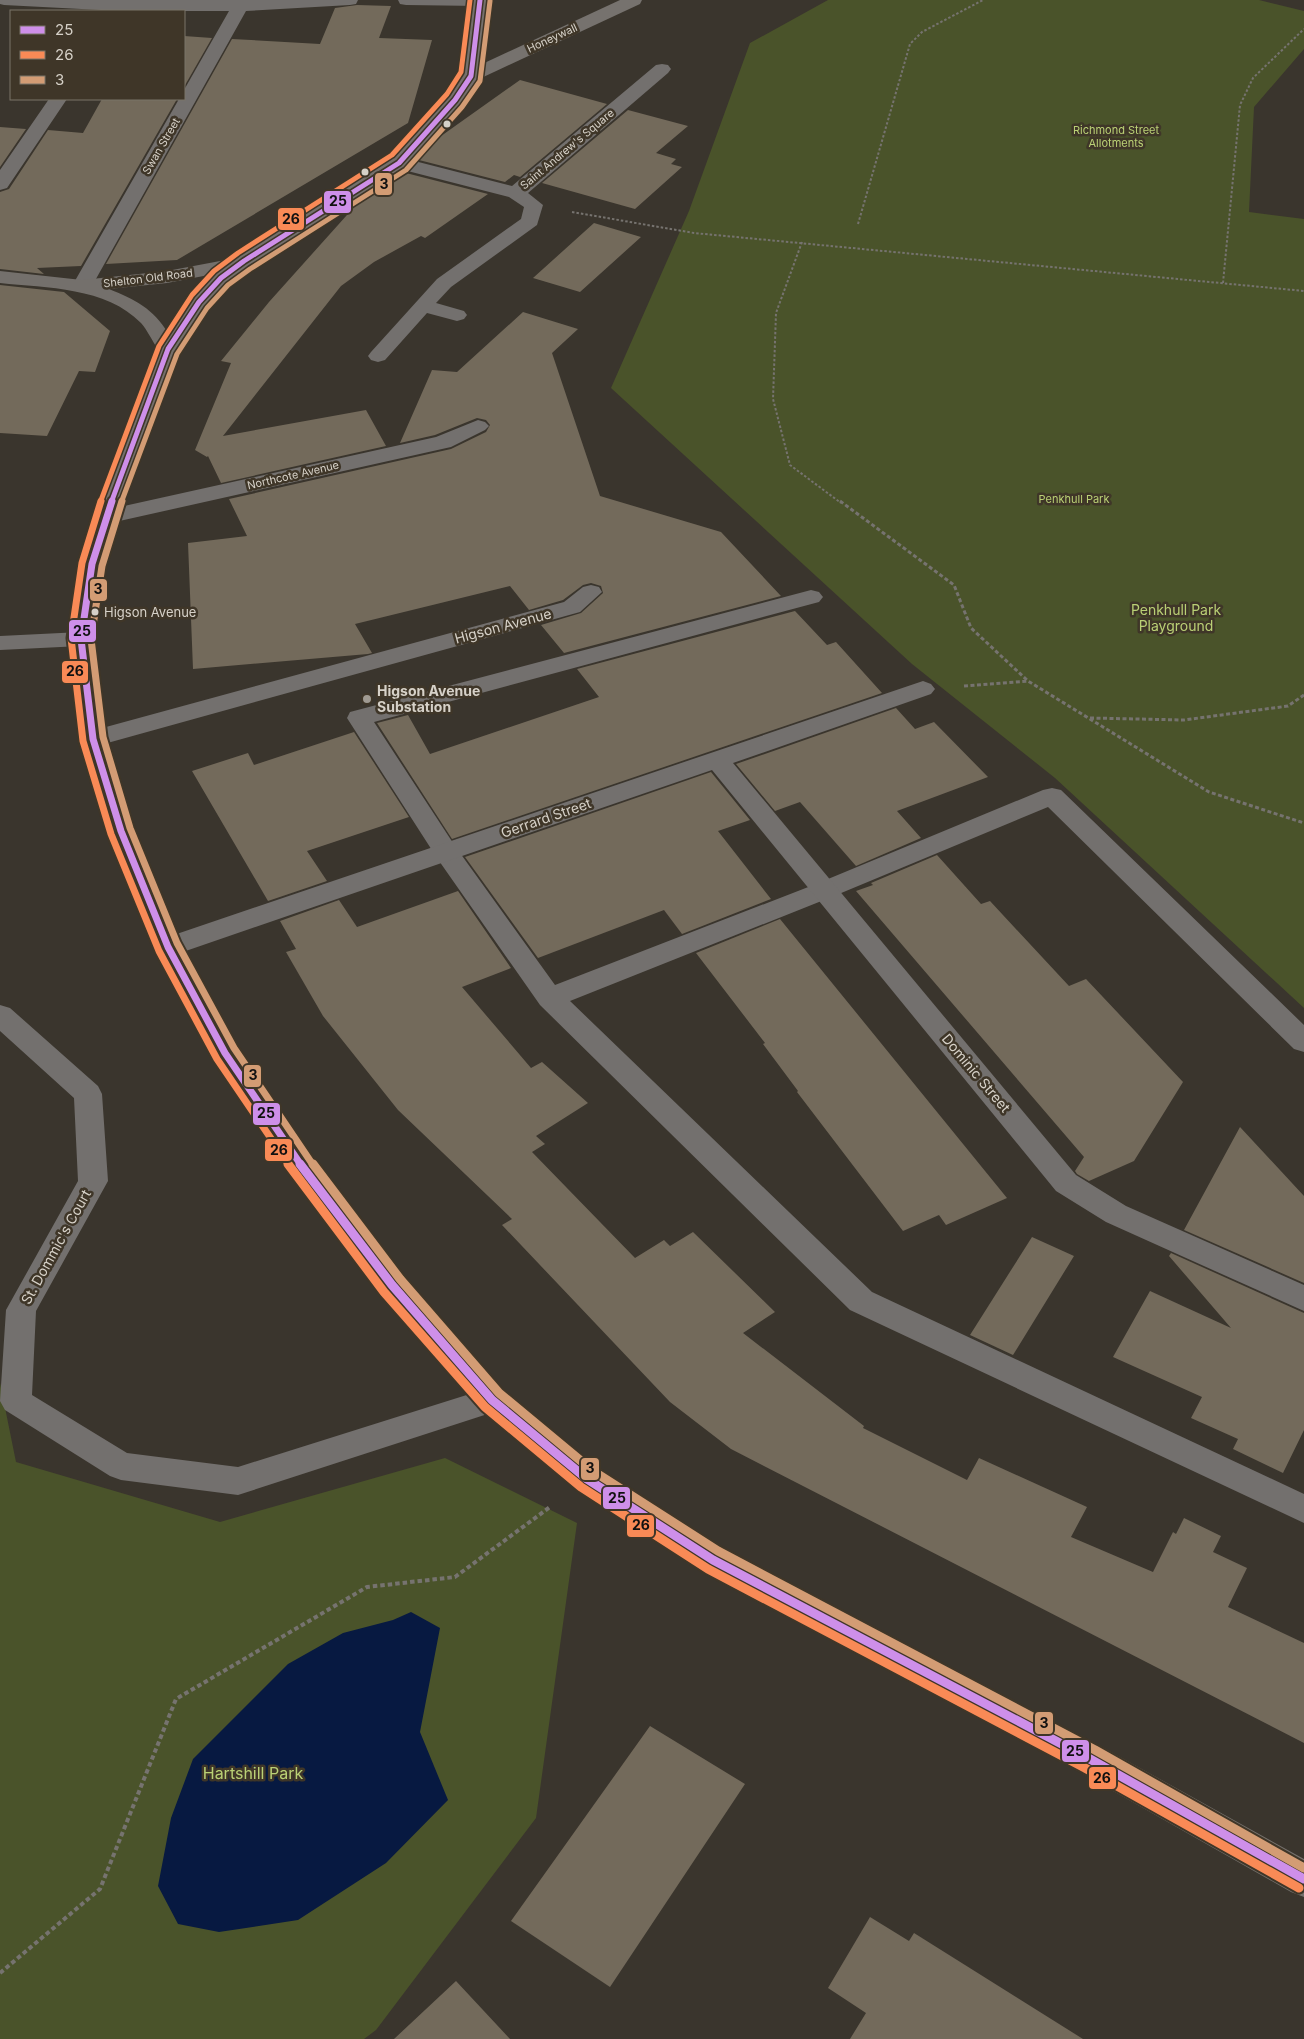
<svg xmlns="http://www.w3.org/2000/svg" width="1304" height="2039" viewBox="0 0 1304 2039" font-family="Inter,sans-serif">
<rect width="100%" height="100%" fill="#3a352d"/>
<path fill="#4a532a" d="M828,0H1259L1304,11V49L1254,107L1249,212L1304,219V1008L1055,778L912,664L611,388L689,211L750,43Z
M0,1383L16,1462L220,1522L445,1458L577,1523L536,1818L376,2030L364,2039H0Z"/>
<path fill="#071941" d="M411,1612L440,1628L420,1732L448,1800L386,1863L298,1920L219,1932L178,1924L158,1886L171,1818L193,1759L288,1664L343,1633L393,1620Z"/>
<path fill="#736a5b" d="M357,5L391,6L379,38L432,40L408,123L177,260L106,264L232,39L320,44L335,8Z
M184,36L212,38L184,87Z
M520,80L607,104L520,177L514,175L505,182L415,159L427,146Z
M102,99H177L81,266L37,268L44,274L0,269V192L9,189L48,130L83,133Z
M628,110L688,126L656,153L676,159L671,164L682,167L635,209L542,183Z
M0,127L26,129L0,167Z
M402,172L488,194L425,238L421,236L374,262L341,286L223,436L366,410L386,446L221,483L208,456L207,457L195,450L231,363L221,361L269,302L364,196Z
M594,223L641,237L580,292L533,278Z
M0,285L64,292L110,331L95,372L79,371L47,436L0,433Z
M523,312L578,329L552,353L600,496L721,532L781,596L564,653L541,625L581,613L603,593L601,586L591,583L583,585L563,600L529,610L510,586L355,624L372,653L368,654L193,669L188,543L247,536L229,499L451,449L486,432L490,425L486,420L477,418L435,435L400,443L432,370L457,372Z
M795,611L827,645L836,642L882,693L452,839L377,723L408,715L430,754L599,697L577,669Z
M896,708L915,729L934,722L988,777L897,811L921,838L856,866L800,802L775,811L736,764Z
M354,732L409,817L307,851L327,881L268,901L192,771L248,753L254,765Z
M711,772L750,820L718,831L771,899L682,934L664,910L538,958L465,857Z
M937,855L981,904L990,901L1069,986L1086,979L1183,1082L1134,1161L1089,1181L1077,1174L1075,1171L1084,1157L856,891L873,885L871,883Z
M458,891L511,968L462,987L531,1068L542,1062L588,1103L536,1136L545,1144L532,1152L635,1258L664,1240L670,1246L693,1232L775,1312L743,1333L864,1426L863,1428L967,1480L979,1458L1087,1507L1071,1537L1153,1572L1173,1532L1176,1534L1184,1518L1221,1536L1213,1552L1247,1568L1228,1607L1304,1643V1743L731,1449L670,1402L502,1225L512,1219L398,1110L323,1016L286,952L296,949L280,921L339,900L357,927Z
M780,919L1007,1198L946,1225L939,1215L903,1231L797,1092L798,1091L763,1044L765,1043L696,953Z
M1240,1127L1304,1196V1283L1184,1230Z
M1032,1237L1074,1256L1013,1355L970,1335Z
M1171,1253L1304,1313V1430L1283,1473L1233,1449L1238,1439L1191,1418L1202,1397L1113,1357L1150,1291L1231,1328L1169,1256Z
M650,1726L745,1784L610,1987L511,1921Z
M870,1917L909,1941L914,1933L1083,2039H850L866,2013L828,1988Z
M456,1981L510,2039H394Z"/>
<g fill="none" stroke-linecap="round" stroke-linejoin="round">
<path stroke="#76736f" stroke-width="2" stroke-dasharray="2.5 2" stroke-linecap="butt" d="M572,212L694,233L1304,291
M858,224L910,44L922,32L983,0
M802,242L776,313L773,399L790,465L841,503
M1223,283L1240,105L1253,78L1304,29"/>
<path stroke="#76736f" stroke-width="3" stroke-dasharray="4 2.5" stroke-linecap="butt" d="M840,501L954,585L971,628L1028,681
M964,686L1028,681L1209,792L1304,823
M1090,718L1184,720L1288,706L1304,695"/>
<path stroke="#76736f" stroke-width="4" stroke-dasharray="4.5 3" stroke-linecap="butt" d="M0,1973L100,1889L176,1699L367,1587L455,1577L550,1507"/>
<path fill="#73706e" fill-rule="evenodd" d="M49,99H67L7,188L0,190V170Z
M811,590L819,592L823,597L819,602L374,722L455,846L555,985L816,884L1043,790L1052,788L1061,790L1304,1025V1052L1294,1049L1048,807L834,896L570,1001L872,1292L1304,1494V1523L850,1310L540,1005L437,858L347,718L350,712Z
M81,632L89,634L93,639L89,644L81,646L0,650V636Z"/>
<path fill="#73706e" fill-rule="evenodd" d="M0,0H358L356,4L350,5L246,11L92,286L89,290L82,292L75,290L72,286L179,99H184V90L229,11H120L4,5L0,4Z
M398,0H488V1L486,5L480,6L406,5L400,4Z
M662,64L668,65L671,69L668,73L528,193L543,205L537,225L451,287L436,303L464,311L467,315L464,319L457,321L427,313L385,360L378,362L371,360L368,356L371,352L437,279L521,219L524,207L509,197L392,167L390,163L392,159L399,157L512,186L656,65Z
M478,420L485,422L489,426L485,430L451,447L106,524L98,522L95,517L98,512L106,510L436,437Z
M591,585L599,587L602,592L580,612L93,747L84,745L81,739L84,733L564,602L583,587Z
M923,681L931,684L935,689L931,694L733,763L1076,1175L1126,1206L1304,1285V1311L1106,1222L1056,1191L712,770L177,954L168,957L159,954L155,947L159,940Z
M0,1005L10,1008L98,1086L102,1094L108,1181L36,1311L32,1395L127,1453L238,1467L492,1387L503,1391L508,1400L503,1409L238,1495L121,1480L110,1476L5,1410L0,1401L6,1310L78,1181L74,1098L0,1031Z"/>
<path fill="#76726e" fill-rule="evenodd" d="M620,0H642L640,4L477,80L471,81L465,80L462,76L465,72Z"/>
<path fill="#74706c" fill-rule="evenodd" d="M472,0H488L480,76L461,104L406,167L251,265L228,282L207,306L178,349L117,517L103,564L93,639L105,739L134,831L181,947L235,1047L320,1170L403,1276L503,1391L598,1469L725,1550L1102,1747L1304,1859V1897L1291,1892L1078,1771L701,1570L576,1489L481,1409L381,1294L300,1186L215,1060L155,947L108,831L81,739L69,639L81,564L95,517L158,349C152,341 148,331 141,323C106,287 47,288 0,283V271L82,280L167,271L236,258L392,159L448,97L462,76ZM214,274L192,298L168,333C154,309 134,299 109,289L167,283Z"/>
<g stroke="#3f3628" stroke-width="8">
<path id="bus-1-far2" d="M111,503L168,349L199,302L221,278L244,261L399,163L455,100L471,76L480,0"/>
</g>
<g stroke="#3f3628" stroke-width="11">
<path id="bus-1-far1" d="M112,501L92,564L81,639L93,739L121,831L168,947L225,1053L301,1165"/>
</g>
<g stroke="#3f3628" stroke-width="13">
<path id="bus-1" d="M300,1164L392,1285L492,1400L587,1479L713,1560L1090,1759L1304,1879"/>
</g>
<g stroke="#3f3628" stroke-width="8">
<path id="bus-2-far2" d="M100,503L159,346L192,295L214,271L238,253L392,155L447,94L461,72L470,0"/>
</g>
<g stroke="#3f3628" stroke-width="11">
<path id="bus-2-far1" d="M101,501L82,563L71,638L83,741L111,834L159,951L217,1059L289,1165"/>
</g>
<g stroke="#3f3628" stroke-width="13">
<path id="bus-2" d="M288,1164L384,1292L485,1407L581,1487L708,1569L1085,1768L1299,1888"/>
</g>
<g stroke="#3f3628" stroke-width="8">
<path id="bus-3-far2" d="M121,503L177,354L207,308L228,285L250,269L406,170L462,107L480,81L490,1"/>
</g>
<g stroke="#3f3628" stroke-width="11">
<path id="bus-3-far1" d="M122,501L102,566L91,639L103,737L130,828L177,943L234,1048L313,1165"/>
</g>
<g stroke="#3f3628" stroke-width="13">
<path id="bus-3" d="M313,1164L400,1279L499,1393L593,1471L718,1551L1095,1750L1304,1868"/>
</g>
<use href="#bus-1-far2" stroke="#ce8fe9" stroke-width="5"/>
<use href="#bus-1-far1" stroke="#ce8fe9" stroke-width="7"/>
<use href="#bus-1" stroke="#ce8fe9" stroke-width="9"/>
<use href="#bus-2-far2" stroke="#f98a56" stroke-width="5"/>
<use href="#bus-2-far1" stroke="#f98a56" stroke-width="7"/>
<use href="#bus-2" stroke="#f98a56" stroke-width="9"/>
<use href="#bus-3-far2" stroke="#d39c74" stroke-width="5"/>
<use href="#bus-3-far1" stroke="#d39c74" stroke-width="7"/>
<use href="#bus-3" stroke="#d39c74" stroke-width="9"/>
</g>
<g fill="#d6d1c8" stroke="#3f3628" stroke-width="2">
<circle cx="447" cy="124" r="4.5"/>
<circle cx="365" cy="172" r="4.5"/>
<circle cx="95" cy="612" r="4.5"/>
</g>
<circle fill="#9f9a92" stroke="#3f3628" stroke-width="2" cx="367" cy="699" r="5"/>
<g text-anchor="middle" stroke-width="5" stroke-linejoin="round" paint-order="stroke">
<g font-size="11" fill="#d6d1c8" stroke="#3f3628">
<text transform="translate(552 38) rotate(-25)" y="4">Honeywall</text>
<text transform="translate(161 146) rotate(-60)" y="4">Swan Street</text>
<text transform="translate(567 149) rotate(-40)" y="4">Saint Andrew's Square</text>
<text transform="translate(148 278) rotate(-7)" y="4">Shelton Old Road</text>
<text transform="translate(293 475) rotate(-13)" y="4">Northcote Avenue</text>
</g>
<g font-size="11" fill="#bad075" stroke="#3f3628">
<text x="1116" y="134">Richmond Street<tspan x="1116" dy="13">Allotments</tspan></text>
<text x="1074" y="503">Penkhull Park</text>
</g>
<g font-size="13" fill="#d6d1c8" stroke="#3f3628" text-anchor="start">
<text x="104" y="617">Higson Avenue</text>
</g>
<g font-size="14" fill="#bad075" stroke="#3f3628">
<text x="1176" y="615">Penkhull Park<tspan x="1176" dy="16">Playground</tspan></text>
</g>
<g font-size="14" fill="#d6d1c8" stroke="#3f3628">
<text transform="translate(503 626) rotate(-15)" y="5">Higson Avenue</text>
<text transform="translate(546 818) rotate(-19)" y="5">Gerrard Street</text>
<text transform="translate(976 1073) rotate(50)" y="5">Dominic Street</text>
<text transform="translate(56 1247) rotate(-61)" y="5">St. Dommic's Court</text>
</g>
<g font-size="14" font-weight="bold" fill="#d6d1c8" stroke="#3f3628" text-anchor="start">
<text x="377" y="696">Higson Avenue<tspan x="377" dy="16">Substation</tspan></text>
</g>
<g font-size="16" fill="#bad075" stroke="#3f3628">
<text x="253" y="1779">Hartshill Park</text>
</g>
</g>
<g stroke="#3f3628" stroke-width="2">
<rect x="374" y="172" width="19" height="24" rx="5" fill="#d39c74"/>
<rect x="323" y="190" width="29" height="24" rx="5" fill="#ce8fe9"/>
<rect x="277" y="207" width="28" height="24" rx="5" fill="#f98a56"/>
<rect x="89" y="578" width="19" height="24" rx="5" fill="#d39c74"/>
<rect x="68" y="619" width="29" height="24" rx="5" fill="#ce8fe9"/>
<rect x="61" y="660" width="28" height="24" rx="5" fill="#f98a56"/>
<rect x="243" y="1064" width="19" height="24" rx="5" fill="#d39c74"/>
<rect x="252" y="1102" width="29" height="24" rx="5" fill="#ce8fe9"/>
<rect x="264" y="1138" width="29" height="24" rx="5" fill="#f98a56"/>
<rect x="580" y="1457" width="20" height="24" rx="5" fill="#d39c74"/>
<rect x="602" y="1486" width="29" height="24" rx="5" fill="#ce8fe9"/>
<rect x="626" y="1514" width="29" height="24" rx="5" fill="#f98a56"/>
<rect x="1034" y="1711" width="20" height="24" rx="5" fill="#d39c74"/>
<rect x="1061" y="1739" width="29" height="24" rx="5" fill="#ce8fe9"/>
<rect x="1088" y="1766" width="29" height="24" rx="5" fill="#f98a56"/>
</g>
<g font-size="14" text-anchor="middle" font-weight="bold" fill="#111">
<text x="384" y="189">3</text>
<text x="338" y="206">25</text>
<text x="291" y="224">26</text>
<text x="98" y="594">3</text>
<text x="82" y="636">25</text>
<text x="75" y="676">26</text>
<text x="253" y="1080">3</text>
<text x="266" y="1118">25</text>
<text x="279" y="1155">26</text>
<text x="590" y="1473">3</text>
<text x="617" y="1503">25</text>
<text x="641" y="1530">26</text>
<text x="1044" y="1728">3</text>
<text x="1075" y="1756">25</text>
<text x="1102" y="1783">26</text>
</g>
<rect x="10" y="10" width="175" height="90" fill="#3f3628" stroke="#7b7468"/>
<rect x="20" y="26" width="25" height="8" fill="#ce8fe9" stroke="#7b7468"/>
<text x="55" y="35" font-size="15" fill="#d6d1c8">25</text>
<rect x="20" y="51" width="25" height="8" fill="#f98a56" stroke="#7b7468"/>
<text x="55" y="60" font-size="15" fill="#d6d1c8">26</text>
<rect x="20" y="76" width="25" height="8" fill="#d39c74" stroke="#7b7468"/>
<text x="55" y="85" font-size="15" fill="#d6d1c8">3</text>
</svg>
